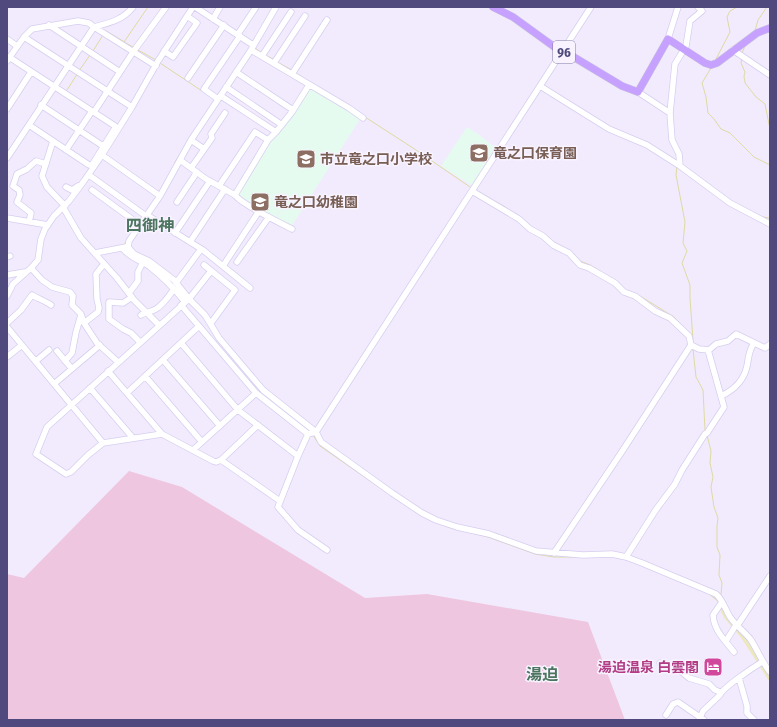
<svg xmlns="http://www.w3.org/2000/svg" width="777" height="727" viewBox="0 0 777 727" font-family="'Fira Sans Condensed','Noto Sans JP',sans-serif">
<rect width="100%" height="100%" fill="#f2ebfe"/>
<path fill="#e6fbef" d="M311,88L350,111L360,119L291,227L276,219L293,191L275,219L237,196L254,168L255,167L254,166L269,142L307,89Z
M467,127L478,134L497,149L473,186L441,166Z"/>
<path fill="#efc6e0" d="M129,471L182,487L365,598L427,594L588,622L625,720H7V574L24,578Z"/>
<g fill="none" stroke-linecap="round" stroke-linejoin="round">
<path stroke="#dedaa1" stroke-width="1" d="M106,31L123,41
M755,31L758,20L767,7
M133,47L124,42L148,7
M255,48L262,53
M138,50L156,60
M93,51L103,35
M742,53L745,46
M265,55L273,59
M742,58L741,63L745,72L744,76L745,83L756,97L765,104L770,129
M716,59L730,32L727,17L730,11L737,7
M277,62L292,70
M160,63L202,91
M711,68L702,83L706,97L708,113L714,119L721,129L730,133L754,157L770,165
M79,71L90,55
M296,73L302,77
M67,90L78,73
M365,117L413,148L470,187
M175,162L181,153
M677,166L676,175L685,222L683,243L687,251L682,263L690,285V298L693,340
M477,191L505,207
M146,212L151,205
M762,217L770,218
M139,222L143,216
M540,231L549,238
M124,245L137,224
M580,261L590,265L600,271
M640,296L674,317L681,325
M693,349L696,377L703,390L705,430
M272,400L280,407
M313,435L320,446L399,501
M707,435L711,451L710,463L713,477L711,487L714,507L718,518L717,526V547L720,555L719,575L722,583L721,595
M440,524L454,529
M468,532L488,537L535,554L554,557H575
M618,558L627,560
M709,594L719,602"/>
<path stroke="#ebe8bc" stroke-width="4" d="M719,603L726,617L743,637L770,679"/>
<g stroke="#d6ceef" stroke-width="7">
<path id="minor" d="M195,7L253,45
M276,7L251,50L191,140L160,196L129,241L128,247L134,254L149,261L174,280L189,299L205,315L219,338L263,390L316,432L321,442L392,493L422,513L436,520L457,527L489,534L536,551L583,555L612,554L626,557L642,563L716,594C723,600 725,609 730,617C736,626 745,632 751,640C758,651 762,662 770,672
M213,19L220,7
M49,25L120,72
M238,34L256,7
M24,37L132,107
M7,39L17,46
M668,39L678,7
M251,50L349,108L363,118
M733,50L770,75
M164,51L173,57L197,23L187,16
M262,56L291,12
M9,57L115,126V128L92,165H89L29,125
M7,61L24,37L32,29L78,21L89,23L94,27L156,66
M274,63L305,16
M236,72L293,110
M292,74L327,20
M188,78L224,25
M540,86L609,129L647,145L680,166
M226,87L282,125
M638,92L670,113L672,140L679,154L680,166L730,203L770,224
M221,96L276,132
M218,99L204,89L240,36
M41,105L103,146
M7,109L31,72
M94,112L133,52L166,7
M670,113L675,64L686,46L690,21L702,11L698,7
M191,140L204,149
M53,141L42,176L47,187L65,206
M66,150L92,111
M102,155L160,196
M7,158L94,27C109,23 123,20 133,7
M180,160L206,179L235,195L268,140L276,132L292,112L309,85
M191,168L212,138L211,134L225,113
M89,175L146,216
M219,186L255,132L268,140
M66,187L72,190L78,186
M92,190L140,225
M472,191L519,219L530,229L543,236L553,245L569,253L580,265L589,268L615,283L624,292L635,296L655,311L670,318L689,336L691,345L621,453L554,553
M235,195C241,204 280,223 292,229
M177,202L197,172
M63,207L81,238L117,278L134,300L159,325
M147,215L203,250L250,288
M7,218L48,225
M29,222L31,213L17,202L20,195L19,190L13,186L17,174L27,169L36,161L46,164
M175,233L210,181
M190,242L225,189
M123,249C132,259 138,259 149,266C163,277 174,288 185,302
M95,253L126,247
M7,257L10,256
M237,262L269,217
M204,265L235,290L211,323
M223,266L259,211
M7,275L25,272
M176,283L201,249
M129,293L138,281V272L144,260
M7,296L13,284L31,268
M132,297L123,303L109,302V319L123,329L131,333L140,342
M181,305L256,393L308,434
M141,315C146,312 151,312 156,309C164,304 169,296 174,289
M7,323L21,310L32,295C39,299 45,301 51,305
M84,323L98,312L99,308L97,299L96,274L104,264
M7,327L103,443
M181,343L238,410L298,456
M691,345L699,349L709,350L716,344L728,341L736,334L765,348L770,344
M57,351L72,369
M7,357L22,345
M163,360L220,426
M36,361L49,350
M65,361L72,353L76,332L81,315
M118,362L97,343L84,323L81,314L72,305L73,296L70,292L52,287L42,280L31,268L38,260L41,239L45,229L54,216L69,201L84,181L102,155L132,107L158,61L193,7
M108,371L162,434L213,461L216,462L221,460L280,501
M145,376L202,442
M54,384L100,345
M90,388L133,438
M127,393L199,326
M721,396C734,390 744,380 747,366C749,357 748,352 754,343
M162,434L103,443L88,455L71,472L66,474L36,454L47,427L189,299L211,271
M193,450L256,393
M221,460L258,425
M327,550L298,530L278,507L298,456L308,434L316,432L591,7
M626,557L655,511L675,484L682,470L705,434L707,433L724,407L708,350
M722,602L713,615C714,631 725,640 734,652
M737,626L770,576
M726,641L736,625
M660,663L677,668L689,678L709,684L715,690L720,692
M739,678L747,706V713L754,720
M666,715L673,704L678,702L704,720
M699,720L703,711L720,695C722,688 754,667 762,662"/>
</g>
<g stroke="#cac8d8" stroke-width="8">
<path id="major" d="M493,7L513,17L560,51L567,53L622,86L638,92L668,39L705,63L711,65L717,63L757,33L770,28"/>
</g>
<use href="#minor" stroke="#fff" stroke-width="5.5"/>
<use href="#major" stroke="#c7a1ff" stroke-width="7"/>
</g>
<defs>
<g id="school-square" transform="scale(1)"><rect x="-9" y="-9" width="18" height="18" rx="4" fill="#8d6e63" stroke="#f8f3ff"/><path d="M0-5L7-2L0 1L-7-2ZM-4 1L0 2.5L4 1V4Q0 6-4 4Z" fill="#fff"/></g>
<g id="hotel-square" transform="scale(1)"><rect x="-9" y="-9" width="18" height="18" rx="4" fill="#d1479c" stroke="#f8f3ff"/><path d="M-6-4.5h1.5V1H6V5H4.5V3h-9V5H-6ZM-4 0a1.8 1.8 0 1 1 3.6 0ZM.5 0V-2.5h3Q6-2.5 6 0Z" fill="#fff"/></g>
</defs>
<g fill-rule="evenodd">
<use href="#school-square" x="479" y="153"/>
<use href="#school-square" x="306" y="159"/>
<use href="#school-square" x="260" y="202"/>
<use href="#hotel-square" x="713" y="667"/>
</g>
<g text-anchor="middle" stroke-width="3" stroke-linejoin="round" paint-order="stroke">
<rect fill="#f8f3ff" stroke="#827ca5" stroke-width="1" x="553" y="41" width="22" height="22" rx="3"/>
<g font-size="13" font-weight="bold" fill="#50497e">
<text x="564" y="57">96</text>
</g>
<g font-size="14" font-weight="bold" fill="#785e54" stroke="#f8f3ff" text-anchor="start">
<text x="493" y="158">竜之口保育園</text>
<text x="320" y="164">市立竜之口小学校</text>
<text x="274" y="207">竜之口幼稚園</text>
</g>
<g font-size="14" font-weight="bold" fill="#b23c85" stroke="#f8f3ff" text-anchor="end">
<text x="699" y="672">湯迫温泉 白雲閣</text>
</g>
<g font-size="16" font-weight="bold" fill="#4c755f" stroke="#f8f3ff">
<text x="150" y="231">四御神</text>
<text x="542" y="680">湯迫</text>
</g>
</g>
<rect width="777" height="727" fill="none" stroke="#50497e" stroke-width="16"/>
</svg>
